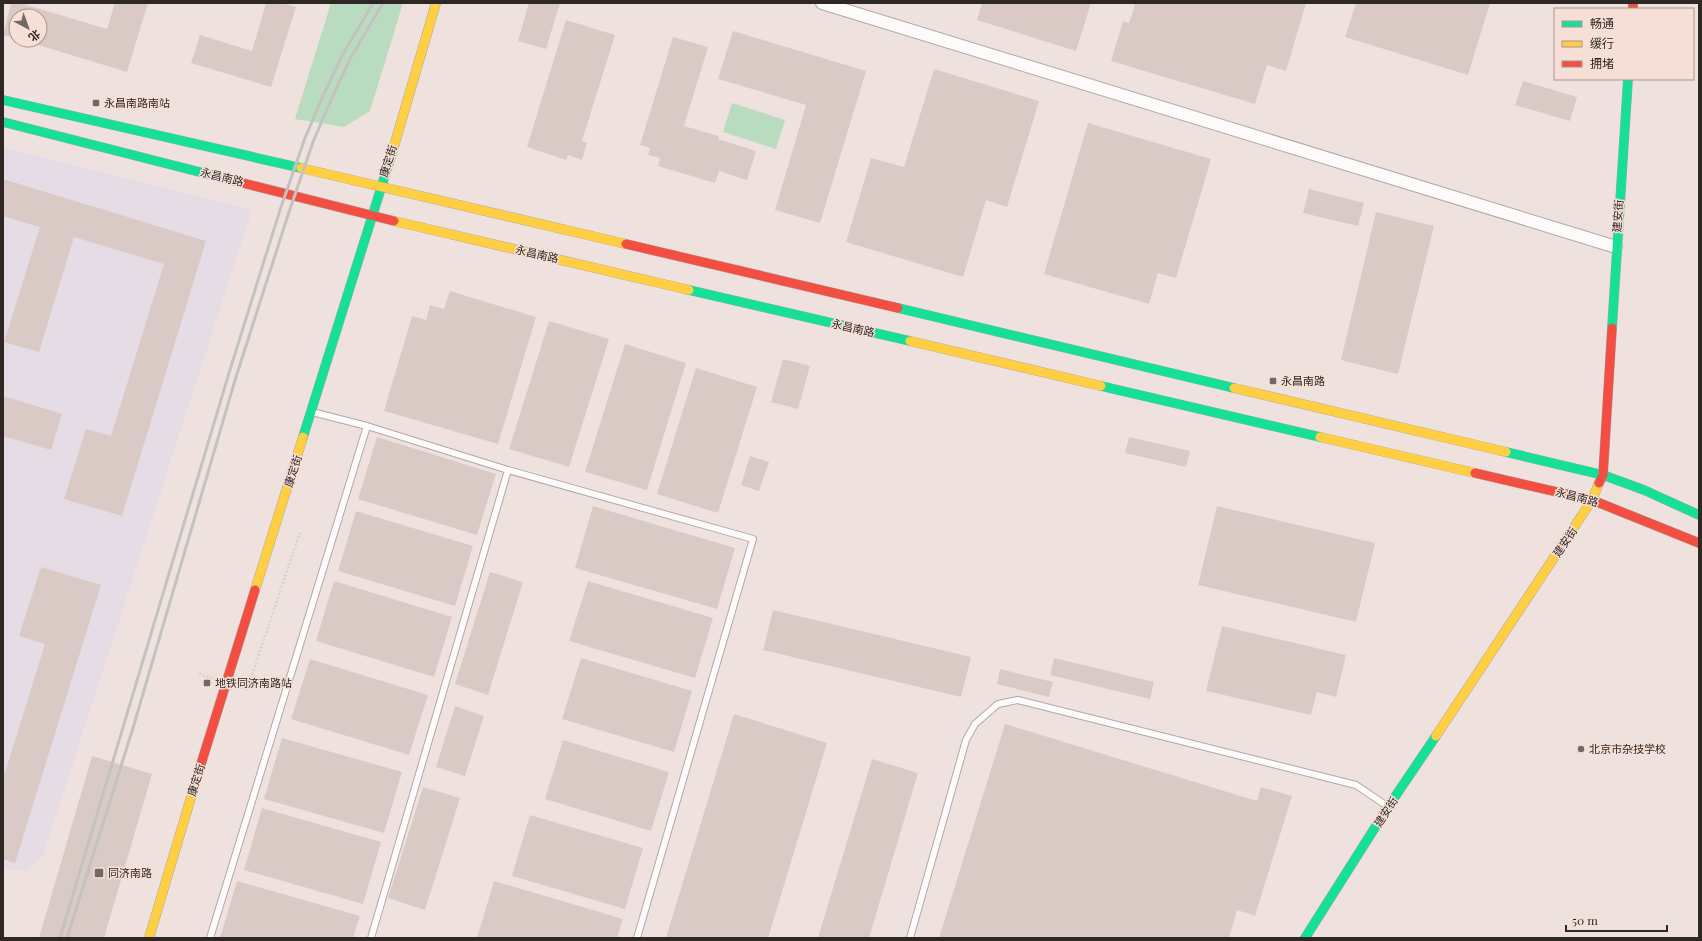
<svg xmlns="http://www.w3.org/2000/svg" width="1702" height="941" viewBox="0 0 1702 941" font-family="'Playfair Display','Noto Sans SC',serif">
<rect width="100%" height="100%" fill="#efe2de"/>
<path fill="#e5dce6" d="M3,147L252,210L43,856L27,871L3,868Z"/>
<path fill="#b9dbbf" d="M331,3H403L370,111L344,127L295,119Z
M732,103L785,120L776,149L723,132Z"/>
<path fill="#dacac5" d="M11,3H20L107,29L115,3H148L127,72L22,40H40V16H16V38L3,35Z
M266,3H282L296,7L271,87L191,63L200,35L252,51Z
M529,3H560L546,49L518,41Z
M982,3H1091L1076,51L977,20Z
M1128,3H1306L1286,71L1267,65L1255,104L1111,61L1123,21L1129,23L1135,5Z
M1356,3H1490L1468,75L1345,37Z
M566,20L615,35L582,141L587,143L582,160L568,155L566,160L527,147Z
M733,31L866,71L820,223L775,210L806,105L718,79Z
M673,37L708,47L684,126L719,136L718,139L756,151L747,180L719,171L715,183L658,166L660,158L648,155L650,148L640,145Z
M934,69L1039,101L1007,207L986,200L963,277L846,242L871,158L904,167Z
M1523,81L1577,97L1570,121L1515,105Z
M1088,123L1211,159L1176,278L1158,273L1149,304L1044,274Z
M3,179L206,241L122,516L64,499L86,429L111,436L164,264L74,237L39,352L4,342L40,227L3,216Z
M1309,189L1364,203L1358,226L1303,213Z
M1376,212L1434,226L1398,374L1341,360Z
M450,291L536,317L498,444L384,411L412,316L426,320L430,305L444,309Z
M549,321L609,339L569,467L509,449Z
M625,344L686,363L647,490L585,472Z
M783,359L810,366L798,409L771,402Z
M696,368L757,387L718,513L657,494Z
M3,396L62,414L51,450L3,436Z
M377,437L496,474L477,535L358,499Z
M1129,437L1190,451L1186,467L1125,453Z
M750,456L769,462L759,491L741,485Z
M593,506L735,548L717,609L575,568Z
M1217,506L1375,543L1356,622L1198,585Z
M356,511L473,546L455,606L338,571Z
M41,567L101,585L15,863L3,859V779L45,644L19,636Z
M490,572L523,582L488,695L455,684Z
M334,581L452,617L434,677L316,641Z
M588,581L713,618L695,678L569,641Z
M773,610L971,657L961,697L763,650Z
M1222,626L1346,655L1336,697L1317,692L1311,715L1206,691Z
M581,658L692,691L674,752L562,719Z
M1054,658L1154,682L1150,699L1050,675Z
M310,659L428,695L409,755L291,719Z
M1000,669L1053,682L1049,697L997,684Z
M455,706L484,716L465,776L436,767Z
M734,714L827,743L768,938H666Z
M1005,724L1257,801L1261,787L1292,796L1255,916L1237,910L1229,938H939Z
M282,738L402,772L384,833L264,799Z
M563,740L669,772L651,831L545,799Z
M92,756L152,774L104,938H39Z
M872,759L918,773L869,938H818Z
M423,787L460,798L425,910L388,898Z
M262,808L381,842L363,904L244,870Z
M530,815L643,848L625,909L512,876Z
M237,881L360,916L353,938H220Z
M494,881L623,919L617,938H477Z"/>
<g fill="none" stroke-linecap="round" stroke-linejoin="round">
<g stroke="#b1a8a5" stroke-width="8">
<path id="lane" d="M312,412L367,426L508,470L371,938
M508,470L753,539L637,938
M210,938L367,426
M910,938L966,740L975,724L998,704L1018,700L1356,785L1387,806"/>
</g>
<g stroke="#b1a8a5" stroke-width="14">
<path id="street" d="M822,3L1616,247"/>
</g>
<g stroke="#b1a8a5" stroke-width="10">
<path id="fast" d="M3,100L301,168
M3,122L235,181
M689,290L910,341
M898,308L1234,388
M1612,328L1628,79
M1101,386L1320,437
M303,437L392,153
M1506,452L1603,475L1644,490L1699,515
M1305,938L1388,807L1436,736"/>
</g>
<g stroke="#b1a8a5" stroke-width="10">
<path id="slow" d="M392,153L436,3
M301,168L626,244
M394,221L689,290
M910,341L1101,386
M1234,388L1506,452
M1320,437L1475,473
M255,590L303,437
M1436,736L1592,500L1599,483
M149,938L201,764"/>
</g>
<g stroke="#b1a8a5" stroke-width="10">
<path id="jam" d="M1633,3V9
M235,181L394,221
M626,244L898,308
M1475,473L1592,500L1699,543
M1599,483L1603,475L1612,328
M201,764L255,590"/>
</g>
<path stroke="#d6d2d1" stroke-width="2.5" stroke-dasharray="2 2" stroke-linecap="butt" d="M247,690L300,532"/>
<use href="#lane" stroke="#fdfbfa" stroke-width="6"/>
<use href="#street" stroke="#fdfbfa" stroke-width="12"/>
<use href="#fast" stroke="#16e098" stroke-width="9"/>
<use href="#slow" stroke="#ffcf43" stroke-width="9"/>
<use href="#jam" stroke="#f24e42" stroke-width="9"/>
<path stroke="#c4c2c0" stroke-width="3" d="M60,938L229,373L280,210L305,138L323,96L342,56L373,3
M67,938L133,728L236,377L289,212L313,142L331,100L350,59L383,3"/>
<path stroke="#d6d2d1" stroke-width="2.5" stroke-dasharray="2 2" stroke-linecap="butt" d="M199,674L247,690"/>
</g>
<g fill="#726865" stroke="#f6dfd7" stroke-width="1.5">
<rect x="92" y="99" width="8" height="8" rx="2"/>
<rect x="1269" y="377" width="8" height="8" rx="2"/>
<rect x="203" y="679" width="8" height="8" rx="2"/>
<circle cx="1581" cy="749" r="4"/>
<rect x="94" y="868" width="10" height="10" rx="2"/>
</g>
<g text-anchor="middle" stroke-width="3" stroke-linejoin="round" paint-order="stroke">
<g font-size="11" fill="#2f2724" stroke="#f6dfd7" text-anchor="start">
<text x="104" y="107">永昌南路南站</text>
<text x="1281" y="385">永昌南路</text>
<text x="215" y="687">地铁同济南路站</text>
<text x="1589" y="753">北京市杂技学校</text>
<text x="108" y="877">同济南路</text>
</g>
<g font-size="11" fill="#2f2724" stroke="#f6dfd7">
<text transform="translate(388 161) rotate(-73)" y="4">康定街</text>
<text transform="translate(222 177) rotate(14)" y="4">永昌南路</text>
<text transform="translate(1618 216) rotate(-86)" y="4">建安街</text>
<text transform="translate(537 254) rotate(13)" y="4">永昌南路</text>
<text transform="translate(853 328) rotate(13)" y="4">永昌南路</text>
<text transform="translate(293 471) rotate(-72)" y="4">康定街</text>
<text transform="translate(1577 497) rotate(15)" y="4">永昌南路</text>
<text transform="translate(1565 542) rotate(-56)" y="4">建安街</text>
<text transform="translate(196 780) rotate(-73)" y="4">康定街</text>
<text transform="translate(1386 812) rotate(-57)" y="4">建安街</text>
</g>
</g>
<rect width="1702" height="941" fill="none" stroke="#2f2724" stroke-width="8"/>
<rect x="1554" y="8" width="140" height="72" fill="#f6dfd7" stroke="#a6958f"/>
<rect x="1562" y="21" width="20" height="6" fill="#16e098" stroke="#a6958f"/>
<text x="1590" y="28" font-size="12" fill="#2f2724">畅通</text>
<rect x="1562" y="41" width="20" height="6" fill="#ffcf43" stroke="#a6958f"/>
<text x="1590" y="48" font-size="12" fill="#2f2724">缓行</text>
<rect x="1562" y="61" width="20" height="6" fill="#f24e42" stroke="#a6958f"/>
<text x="1590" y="68" font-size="12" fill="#2f2724">拥堵</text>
<g transform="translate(28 28) rotate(139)"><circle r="19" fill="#f6dfd7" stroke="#a6958f"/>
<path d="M0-3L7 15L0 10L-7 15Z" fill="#726865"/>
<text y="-6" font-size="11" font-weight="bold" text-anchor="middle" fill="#2f2724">北</text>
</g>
<path d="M1566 925v6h101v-6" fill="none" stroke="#2f2724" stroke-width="2"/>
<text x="1572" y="925" font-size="12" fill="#2f2724" stroke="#f6dfd7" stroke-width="3" paint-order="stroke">50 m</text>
</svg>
